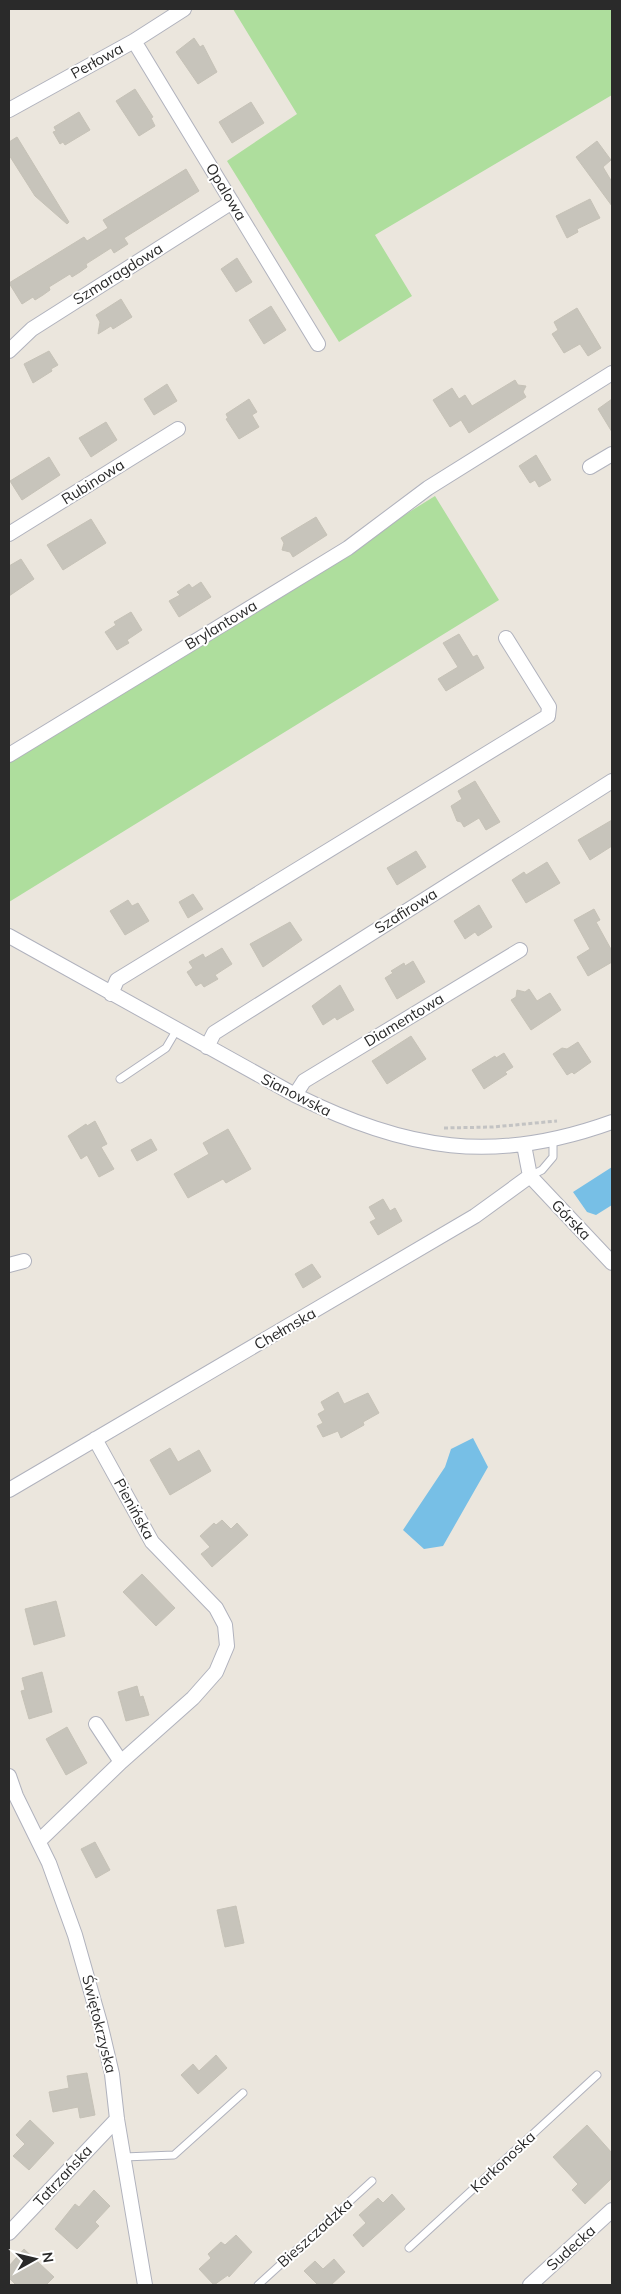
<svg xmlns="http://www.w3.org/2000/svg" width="621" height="2294" viewBox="0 0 621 2294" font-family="Mulish,sans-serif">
<rect width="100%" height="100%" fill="#ebe6dd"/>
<path fill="#aede9d" d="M233,9H612V95L375,235L412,296L339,342L227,161L297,114Z
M435,496L499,600L9,902V760Z"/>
<path fill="#77bfe6" d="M612,1167V1205L596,1215L587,1212L573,1192Z
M473,1438L488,1467L443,1546L424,1549L403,1530L445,1467L451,1449Z"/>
<path fill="#c7c4bb" stroke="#c6c2b7" d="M194,38L200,47L203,45L217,72L198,84L176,52Z
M135,89L153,117L151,118L155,126L139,136L116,101Z
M251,102L264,123L232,143L219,122Z
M79,112L90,130L65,145L63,142L60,144L53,132L56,131L54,127Z
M17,137L69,222L67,224L35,196L9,155V142Z
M597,141L611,160L603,167L612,182V206L576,157Z
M186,169L199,191L124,238L128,244L114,253L111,248L86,264L87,267L80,272L72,277L70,274L49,287L50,290L43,295L35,300L33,297L22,304L9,283L84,237L87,241L108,228L103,220Z
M590,199L600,218L577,229L578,232L567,238L556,216Z
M237,258L252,282L236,292L221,269Z
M121,299L132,317L113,329L111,326L98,334L100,322L96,315Z
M271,306L286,330L264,344L249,320Z
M577,308L601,348L588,356L580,344L564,353L552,334L558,330L554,322Z
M49,351L58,365L51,369L52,371L33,383L24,364Z
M515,380L518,385L526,386L523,392L526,397L469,433L461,420L450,427L433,400L452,388L459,399L465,395L472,406Z
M167,384L177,401L154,415L144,399Z
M249,399L257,412L252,415L259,427L239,439L226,419L228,418L226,414Z
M612,399V432L598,409Z
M106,422L117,440L91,457L79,438Z
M536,455L551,480L539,487L535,480L530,483L519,466Z
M49,457L60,475L22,500L10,481Z
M316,517L327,535L293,557L290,552L282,550L284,543L281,538Z
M91,519L106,543L63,570L47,545Z
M21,559L34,579L9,596V566Z
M201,582L211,597L179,617L169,601L180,595L177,592L189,584L192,588Z
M131,612L142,630L127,640L129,643L117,650L105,632L116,625L114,622Z
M459,634L473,657L477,655L484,668L446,691L438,679L458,667L443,643Z
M475,781L500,822L486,830L479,818L464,827L461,822L457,821L451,806L462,799L458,791Z
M612,820V846L590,860L578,840Z
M416,851L426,867L397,885L387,868Z
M547,862L560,883L526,903L512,880L524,872L526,875Z
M193,894L203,909L188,918L179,902Z
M128,900L132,906L138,903L149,921L125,935L110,911Z
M479,905L492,927L478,936L475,932L465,939L454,921Z
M594,909L600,920L596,922L612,951V962L588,976L577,957L590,949L574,920Z
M290,922L302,940L263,967L250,944Z
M222,948L232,964L215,975L218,979L204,987L201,983L196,986L187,972L193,968L189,962L203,954L205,958Z
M413,961L425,982L397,999L385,978L393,973L391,971L404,963L405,966Z
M340,985L354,1010L337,1020L335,1017L323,1025L312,1006Z
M529,989L537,1001L550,993L561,1010L531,1030L511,1000L516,997L517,990L525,992Z
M411,1036L426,1059L387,1084L372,1061Z
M578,1042L591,1062L574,1074L572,1072L567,1075L553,1054L562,1048L567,1049Z
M504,1053L513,1067L505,1072L507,1074L484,1089L472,1070L495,1056L496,1058Z
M95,1121L107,1144L101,1147L114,1169L99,1177L87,1155L81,1159L68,1136L86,1124L87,1126Z
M228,1129L251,1169L226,1183L223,1179L188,1198L174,1174L209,1154L203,1143Z
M151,1139L157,1150L137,1161L131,1150Z
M383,1199L390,1211L395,1208L402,1221L378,1235L370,1222L376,1219L369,1207Z
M312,1264L321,1277L303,1288L295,1274Z
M338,1392L344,1404L368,1393L379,1413L363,1422L364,1425L341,1438L338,1431L323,1437L317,1426L323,1423L318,1414L325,1410L321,1402Z
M170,1448L178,1462L199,1450L211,1471L170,1495L150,1460Z
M222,1520L231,1529L237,1523L248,1535L212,1567L201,1554L210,1547L200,1536L214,1523L216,1525Z
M142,1574L175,1608L156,1626L123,1592Z
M56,1601L65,1636L34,1645L25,1609Z
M42,1672L52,1712L29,1719L21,1691L25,1690L22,1678Z
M137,1686L140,1697L143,1696L149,1715L126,1721L118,1692Z
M67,1727L87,1763L66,1775L46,1739Z
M95,1842L110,1870L96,1878L81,1849Z
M236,1906L244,1943L225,1947L217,1910Z
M216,2055L227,2068L198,2094L181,2075L193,2064L199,2071Z
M87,2073L95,2115L80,2118L78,2107L53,2112L49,2092L69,2088L67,2076Z
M30,2120L54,2143L29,2170L13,2156L25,2144L16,2135Z
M587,2125L612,2153V2178L585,2204L572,2190L578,2184L553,2157Z
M94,2190L110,2206L95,2222L99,2226L77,2249L55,2229L75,2204L79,2207Z
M392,2194L405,2209L363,2247L353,2235L366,2223L359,2215L378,2198L383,2203Z
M236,2235L252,2252L229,2277L228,2275L214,2285L199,2269L211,2258L208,2254L221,2242L225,2245Z
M24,2249L54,2277L46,2285H16L9,2278V2266Z
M334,2259L345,2272L331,2285H318L304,2271L315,2261L323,2269Z"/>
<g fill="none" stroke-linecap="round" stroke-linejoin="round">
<g stroke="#b0b2bd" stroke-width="9">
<path id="lane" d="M120,1079L166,1048L176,1031
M530,1176L542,1170L553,1157V1139
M124,2157L174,2155L243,2093
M409,2248L597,2075
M258,2285L372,2181"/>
</g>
<g stroke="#b0b2bd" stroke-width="16">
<path id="street" d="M134,41L318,344
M9,110L134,41L184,9
M9,351L32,329L232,202
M590,467L612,454
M9,534L178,429
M9,755L348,548L428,488L612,373
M9,936L295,1095C407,1150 493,1165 612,1122
M111,994L117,980L548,716L549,707L506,638
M207,1047L214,1033L612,781
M295,1095L304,1081L520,950
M530,1176L612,1263
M9,1265L24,1261
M95,1439L152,1542L216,1608L225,1625L227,1646L216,1672L193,1698L121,1762L96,1724
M9,1490L475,1216L530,1176L524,1145
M9,1776L16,1796L49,1863L75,1935L100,2023L112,2074L117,2119L145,2285
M39,1841L121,1762
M9,2233L117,2119
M530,2285L612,2210"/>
</g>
<path stroke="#c3c3c3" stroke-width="3" stroke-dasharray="4 2.5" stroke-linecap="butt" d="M444,1128L493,1127L557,1121"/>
<use href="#lane" stroke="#fff" stroke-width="7"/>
<use href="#street" stroke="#fff" stroke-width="14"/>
</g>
<g text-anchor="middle" stroke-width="4" stroke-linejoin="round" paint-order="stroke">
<g font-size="15" fill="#2a2a2a" stroke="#fff">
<text transform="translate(97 61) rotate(-29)" y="5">Perłowa</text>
<text transform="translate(226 192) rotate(59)" y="5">Opalowa</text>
<text transform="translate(118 274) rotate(-32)" y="5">Szmaragdowa</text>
<text transform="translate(93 482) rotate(-32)" y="5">Rubinowa</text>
<text transform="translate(221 625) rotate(-31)" y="5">Brylantowa</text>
<text transform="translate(406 911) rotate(-32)" y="5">Szafirowa</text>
<text transform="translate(404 1020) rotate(-31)" y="5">Diamentowa</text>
<text transform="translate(296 1095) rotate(27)" y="5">Sianowska</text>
<text transform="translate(571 1220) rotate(46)" y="5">Górska</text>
<text transform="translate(285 1329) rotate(-30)" y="5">Chełmska</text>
<text transform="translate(134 1509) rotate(61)" y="5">Pienińska</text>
<text transform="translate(99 2024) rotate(76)" y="5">Świętokrzyska</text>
<text transform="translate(503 2162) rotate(-43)" y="5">Karkonoska</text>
<text transform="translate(63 2176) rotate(-47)" y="5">Tatrzańska</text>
<text transform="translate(315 2233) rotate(-42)" y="5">Bieszczadzka</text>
<text transform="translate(571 2248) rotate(-42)" y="5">Sudecka</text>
</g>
</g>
<rect width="621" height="2294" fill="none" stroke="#2a2a2a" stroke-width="20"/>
<g transform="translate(35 2259) rotate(82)" stroke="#ffffff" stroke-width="4" paint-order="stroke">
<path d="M0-4L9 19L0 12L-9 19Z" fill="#2a2a2a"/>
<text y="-8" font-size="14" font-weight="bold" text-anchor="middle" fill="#2a2a2a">N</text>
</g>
</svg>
